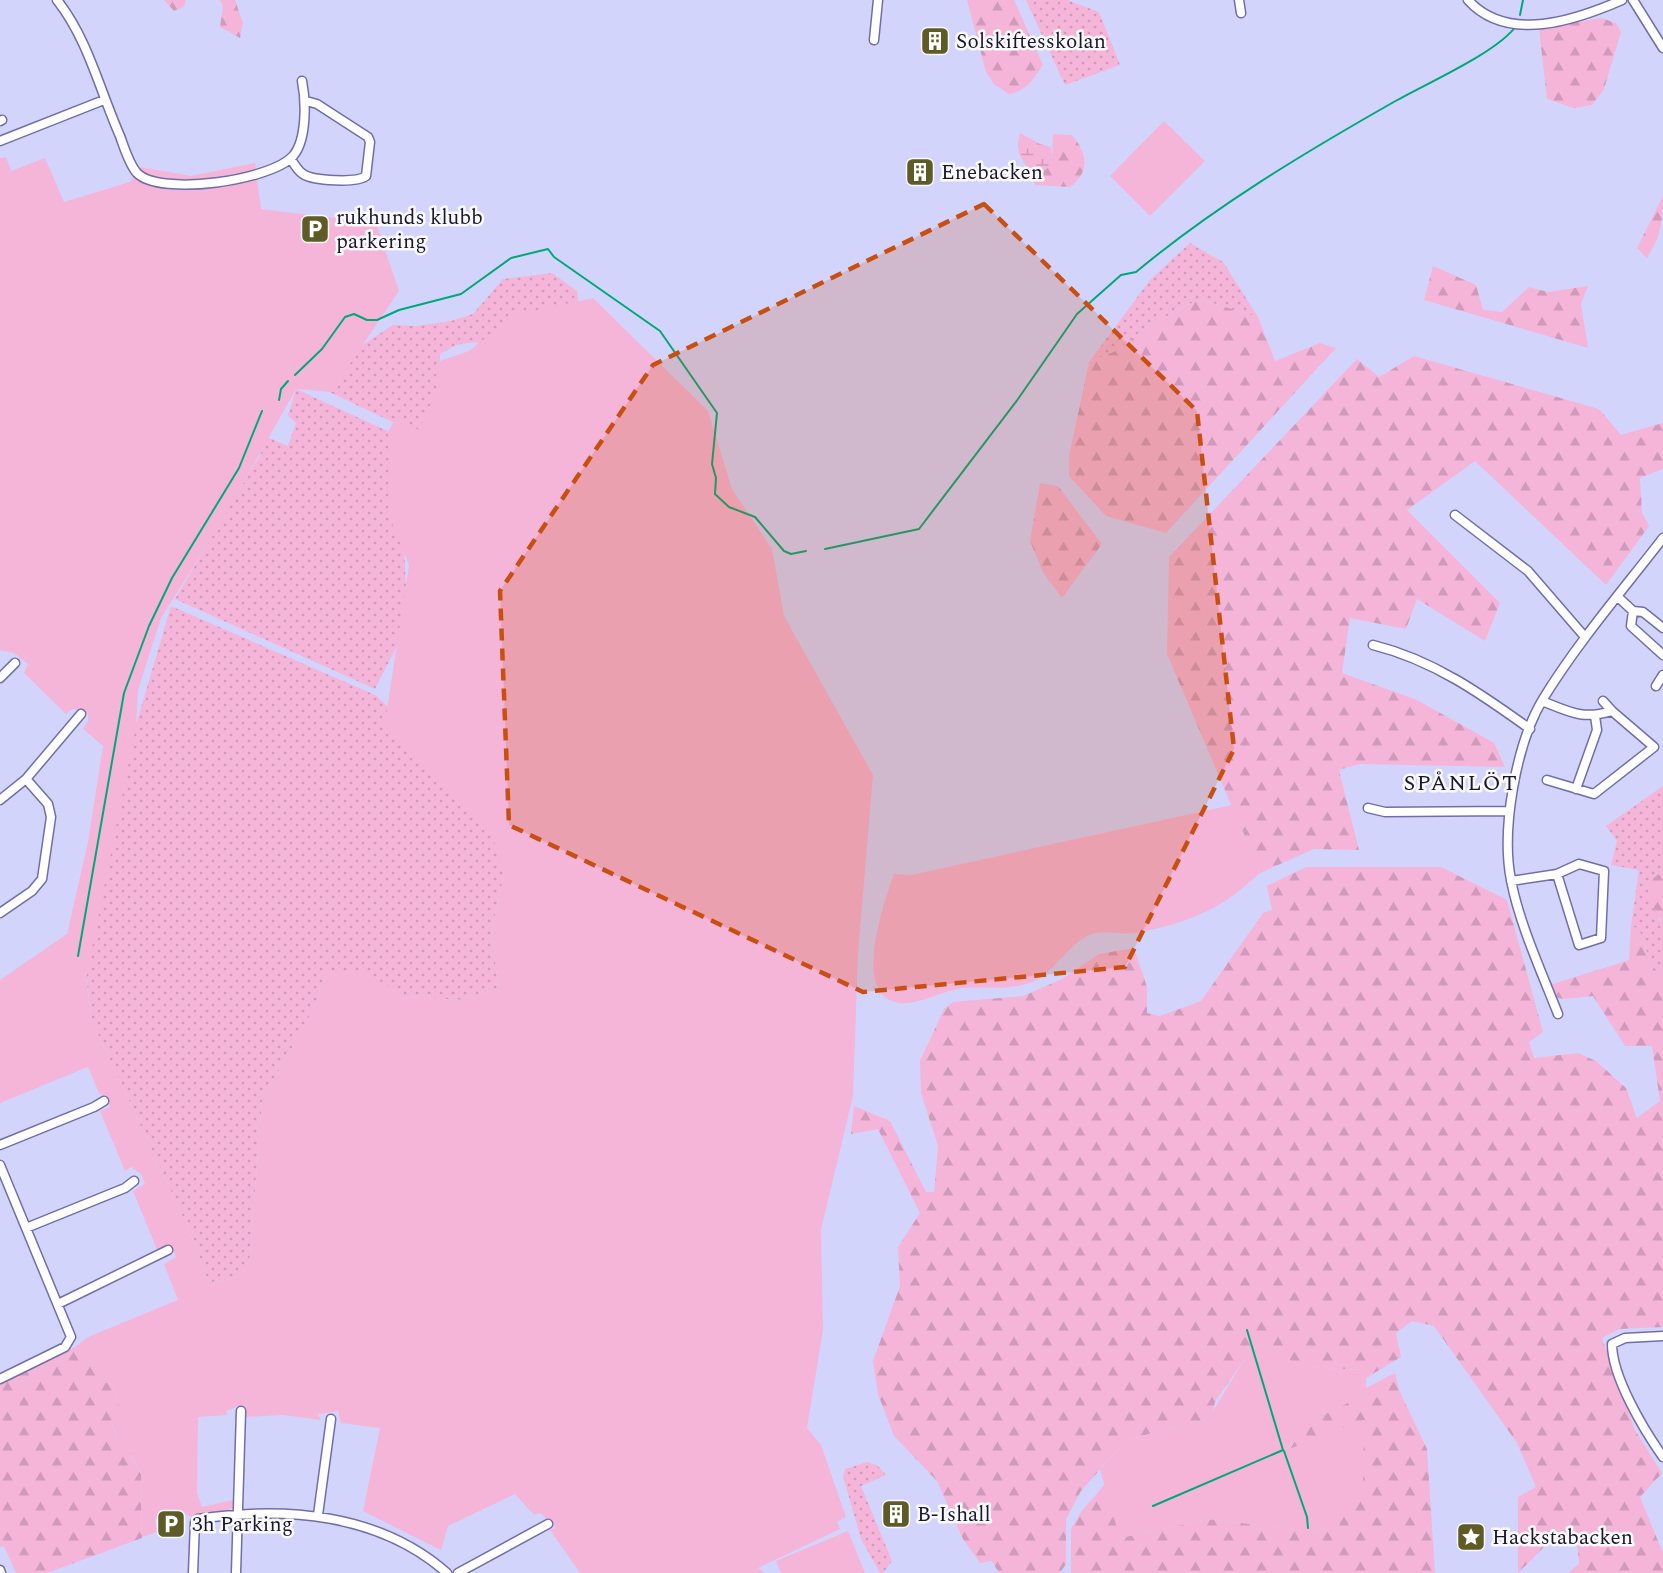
<svg xmlns="http://www.w3.org/2000/svg" width="1663" height="1573" viewBox="0 0 1663 1573" font-family="Spectral,serif">
<defs>
<pattern id="grass-dots" width="8" height="8" patternUnits="userSpaceOnUse" patternTransform="scale(1.5)"><rect width="8" height="8" fill="#f4b5d9"/><path d="M2 2h.1M6 6h.1" fill="none" stroke="#d09bbb" stroke-width="1.8" stroke-linecap="round"/></pattern>
<pattern id="forest-firs" width="22" height="20" patternUnits="userSpaceOnUse" patternTransform="scale(1.5)"><rect width="22" height="20" fill="#f4b5d9"/><path d="M5 1l3.5 6h-7zM16 11l3.5 6h-7z" fill="#d09bbb"/></pattern>
<pattern id="wetland-marsh" width="20" height="14" patternUnits="userSpaceOnUse" patternTransform="scale(1.5)"><rect width="20" height="14" fill="#f4b5d9"/><path d="M1 5h8M5 5V1M11 12h8M15 12V8" fill="none" stroke="#d09bbb"/></pattern>
</defs>
<rect width="100%" height="100%" fill="#d3d4fc"/>
<path fill="url(#grass-dots)" d="M1026,0H1067L1099,12L1120,65L1065,85Z
M1190,243L1223,262L1258,317L1199,299L1145,328L1118,350L1089,362L1150,280Z
M552,273L577,291L580,313L496,347L474,342L456,345L440,354L439,408L424,437L325,390L341,359L393,325L417,326L451,321L473,314L503,279Z
M296,389L394,434L402,509L408,624L375,689L175,599L260,455L267,437L288,446L296,423L288,416Z
M171,606L375,695L399,717L459,687L504,875L492,928L498,988L464,1000L403,997L364,971L325,974L317,1001L305,1025L262,1100L249,1267L233,1279L212,1282L207,1278L195,1243L92,1021L84,962L135,728Z
M1663,786V871L1648,882L1659,919L1663,923V978L1651,964L1639,929L1631,926L1639,870L1611,865L1617,841L1606,826Z
M867,1462L877,1465L886,1475L861,1486L892,1561L883,1573H880L861,1539L843,1476L845,1469Z"/>
<path fill="url(#forest-firs)" d="M164,0H186L184,7L174,11Z
M220,0H235L243,23L240,38L220,27L223,6Z
M967,0H1014L1043,65C1033,79 1027,91 1009,94L994,84L986,72Z
M1601,18L1616,23L1621,32L1604,89L1592,105L1574,108L1547,99L1539,29Z
M1053,134L1072,135C1088,154 1090,172 1070,187L1035,185L1030,168L1046,169L1052,160Z
M1663,196C1663,220 1661,237 1647,258L1637,248Z
M1433,266L1476,285L1483,310L1502,312L1529,287L1548,292L1588,286L1581,304L1588,348L1424,300Z
M1199,299L1258,317L1275,361L1320,343L1336,348L1166,533L1106,516L1069,476V456L1089,362L1118,350L1145,328Z
M1414,356L1599,409L1621,435L1663,423V469L1640,478L1642,513L1649,526L1606,585L1475,461L1407,510L1500,603L1485,641L1417,599L1406,629L1350,618L1342,673L1417,700L1494,743L1505,767L1360,764L1339,770L1359,850L1314,849L1260,873L1167,654L1169,557L1357,359L1379,377Z
M1040,483L1058,486L1102,544L1062,598L1044,574L1030,541Z
M1306,867H1441L1507,900L1543,1032L1529,1042L1534,1058L1578,1053L1596,1061L1626,1088L1637,1118L1660,1101L1652,1046H1625L1593,996L1563,999L1554,997L1550,985L1629,960L1631,926L1639,929L1651,964L1663,978V1327L1619,1329L1602,1338L1635,1430L1662,1473L1640,1497L1663,1553V1573H1568L1579,1564L1577,1537L1558,1533L1518,1573V1497L1536,1487L1517,1443L1434,1326L1412,1321L1396,1333L1401,1357L1366,1378V1370L1303,1367L1259,1344L1245,1358L1215,1402L1213,1411L1201,1421L1126,1440L1081,1491L1066,1519V1564L1060,1573H999L992,1561L980,1563L963,1539L937,1481L894,1436L878,1394L873,1361L900,1286L898,1247L920,1213L878,1129L851,1134L854,1106L890,1121L926,1192H934L938,1146L921,1093L920,1061L944,1009L953,1002L1023,996L1062,979L1099,954L1134,948L1147,987V1013L1160,1016L1201,1001L1263,913L1272,910L1267,886Z
M1663,871V923L1648,902V882Z
M75,1347L91,1360L103,1382L112,1384L121,1411L112,1423L119,1448L135,1452L130,1455L141,1474L142,1538L47,1573H16L4,1546L0,1547V1384Z
M1395,1373L1399,1390L1427,1449L1435,1573H1071V1529L1081,1512L1105,1484L1120,1538L1208,1519L1319,1532L1364,1420L1289,1450L1306,1423L1366,1394V1388Z"/>
<path fill="url(#wetland-marsh)" d="M1020,133L1040,144L1051,147L1052,160L1046,170L1028,168C1018,156 1016,148 1020,133Z"/>
<path fill="#f4b5d9" d="M1164,121L1205,161L1150,216L1110,176Z
M6,157L11,171L45,158L64,202L130,182L141,167L191,176L255,163L261,209L376,223L399,291L331,392L296,389L219,526L161,618L138,690L136,726L86,979L92,1021L195,1243L207,1278L212,1282L233,1279L249,1267L262,1100L305,1025L317,1001L325,974L364,970L403,997L464,1000L498,988L492,928L504,875L493,838L384,729L409,565L392,523L388,433L395,418L419,430L436,392L440,361L469,351L514,315L593,298L708,411L732,489L772,549L784,616L873,775L858,954L853,1096L821,1230L823,1330L807,1428L821,1445L846,1517L837,1522L840,1529L758,1568L765,1573H580L550,1530L556,1528L540,1513L534,1515L515,1494L448,1526L441,1550L363,1511L380,1428L341,1423L338,1411L318,1414L321,1420L283,1415L244,1417L242,1405L226,1411L227,1415L198,1417L197,1493L202,1507L233,1500V1508C216,1514 196,1526 183,1511L155,1519L157,1532L142,1537L141,1474L130,1454L134,1452L119,1448L112,1422L121,1411L112,1384L103,1382L91,1360L75,1347L88,1337L178,1300L164,1264L176,1257L172,1248L158,1252L133,1191L145,1184L141,1174L131,1167L125,1171L100,1111L110,1107L107,1098L99,1093L88,1067L0,1103V980L67,934L88,842L103,746L83,729L88,721V713L73,709L66,714L24,673L28,664L14,653L0,650V158Z
M1232,805L1260,873C1247,884 1232,898 1217,906C1191,920 1163,928 1135,933C1120,935 1103,929 1090,935C1073,941 1056,968 1038,979C1015,992 987,986 962,988C942,991 919,1005 900,1003C850,998 884,902 894,874L911,875Z
M1259,1344L1303,1367L1366,1370V1394L1307,1423L1289,1449L1364,1420L1363,1484L1319,1532L1208,1519L1120,1538L1100,1470L1126,1440L1201,1421L1213,1411L1245,1358Z
M848,1531L865,1573H781L776,1561Z"/>
<g fill="none" stroke-linecap="round" stroke-linejoin="round">
<path stroke="#00a878" stroke-width="2" d="M1520,15L1523,0
M295,375L322,349L345,317L354,314L367,320H377L399,310L461,294L511,258L548,249L554,257L660,331L717,413L712,464L716,478L715,494L729,507L755,517L784,551L791,554L806,551
M279,400L281,389L288,381
M825,549L919,529L1018,399L1077,314L1121,275L1136,272C1214,207 1304,153 1392,103C1423,85 1497,53 1516,26
M78,956L124,693L149,626L172,578L239,468L262,411
M1284,1451L1307,1517L1308,1528
M1153,1506L1283,1450L1247,1330"/>
<g stroke="#706ea9" stroke-width="11">
<path id="minor" d="M57,0C88,39 100,91 120,136C124,147 129,164 137,173C161,197 272,180 293,156C307,140 306,101 302,81
M1239,0L1241,13
M1468,0C1508,44 1576,20 1622,0
M1633,0L1663,48
M874,40L878,0
M0,121L2,120
M0,141L104,100
M291,159C294,164 298,171 303,174C313,181 357,183 366,176L370,142L368,137L317,104L306,101
M1455,515L1528,571L1585,637
M1618,597L1633,611L1643,612L1663,628
M1633,611L1631,626L1663,655
M1373,645C1433,660 1480,693 1530,729
M0,678L15,663
M1656,686L1663,675
M1542,701C1570,712 1582,720 1612,711L1654,747L1594,794L1547,780
M1603,701L1612,711
M1576,789L1597,730L1595,716
M0,800L26,779L81,714
M1368,808L1385,812L1508,811
M1511,881L1557,874L1579,864L1604,871L1601,938L1579,945L1557,874
M0,913L32,891L42,879L51,817L48,804L26,779
M1558,1014C1542,973 1519,923 1511,880C1501,829 1516,744 1543,699C1578,642 1622,591 1663,538
M0,1145L94,1107L104,1101
M0,1165L71,1337L65,1347L0,1379
M26,1228L125,1188L134,1181
M58,1304L168,1250
M1663,1336L1625,1338L1612,1344C1612,1377 1644,1430 1663,1457
M318,1515L331,1419
M0,1570L1,1573
M193,1573L195,1522L198,1519C284,1506 379,1513 447,1573
M236,1573L241,1411
M458,1573L548,1524"/>
</g>
<use href="#minor" stroke="#fff" stroke-width="8"/>
</g>
<path fill="#c94f11" fill-opacity="0.2" stroke="#c94f11" stroke-width="4.5" stroke-dasharray="12 8" stroke-linejoin="round" d="M984,204L1197,411L1234,749L1125,967L863,992L509,825L500,591L653,365Z"/>
<defs>
<g id="building-square" transform="scale(1.5)"><rect x="-9" y="-9" width="18" height="18" rx="4" fill="#5f5b27" stroke="#f9f9f9"/><path d="M-4-6H4V6H1V3H-1V6H-4ZM-2.5-4.3h1.7v1.8h-1.7ZM.8-4.3h1.7v1.8H.8ZM-2.5-1h1.7V.8h-1.7ZM.8-1h1.7V.8H.8Z" fill="#fff"/></g>
<g id="parking-square" transform="scale(1.5)"><rect x="-9" y="-9" width="18" height="18" rx="4" fill="#5f5b27" stroke="#f9f9f9"/><path d="M-3.5-5.5H1a3.5 3.5 0 0 1 0 7H-1V5.5H-3.5ZM-1-3.4V-.6H.8a1.4 1.4 0 0 0 0-2.8Z" fill="#fff"/></g>
<g id="sight-square" transform="scale(1.5)"><rect x="-9" y="-9" width="18" height="18" rx="4" fill="#5f5b27" stroke="#f9f9f9"/><path d="M0-6L1.8-2.2L6-1.7L2.9 1.2L3.7 5.4L0 3.3L-3.7 5.4L-2.9 1.2L-6-1.7L-1.8-2.2Z" fill="#fff"/></g>
</defs>
<g fill-rule="evenodd">
<use href="#building-square" x="935" y="41"/>
<use href="#building-square" x="920" y="172"/>
<use href="#parking-square" x="315" y="229"/>
<use href="#building-square" x="896" y="1514"/>
<use href="#parking-square" x="171" y="1524"/>
<use href="#sight-square" x="1471" y="1537"/>
</g>
<g text-anchor="middle" stroke-width="5" stroke-linejoin="round" paint-order="stroke">
<g font-size="21" fill="#18172e" stroke="#f9f9f9" text-anchor="start">
<text x="956" y="48">Solskiftesskolan</text>
<text x="941" y="179">Enebacken</text>
<text x="336" y="224">rukhunds klubb<tspan x="336" dy="24">parkering</tspan></text>
<text x="917" y="1521">B-Ishall</text>
<text x="192" y="1531">3h Parking</text>
<text x="1492" y="1544">Hackstabacken</text>
</g>
<g font-size="22" letter-spacing="1.5" fill="#18172e" stroke="#f9f9f9">
<text x="1461" y="790">SPÅNLÖT</text>
</g>
</g>
</svg>
